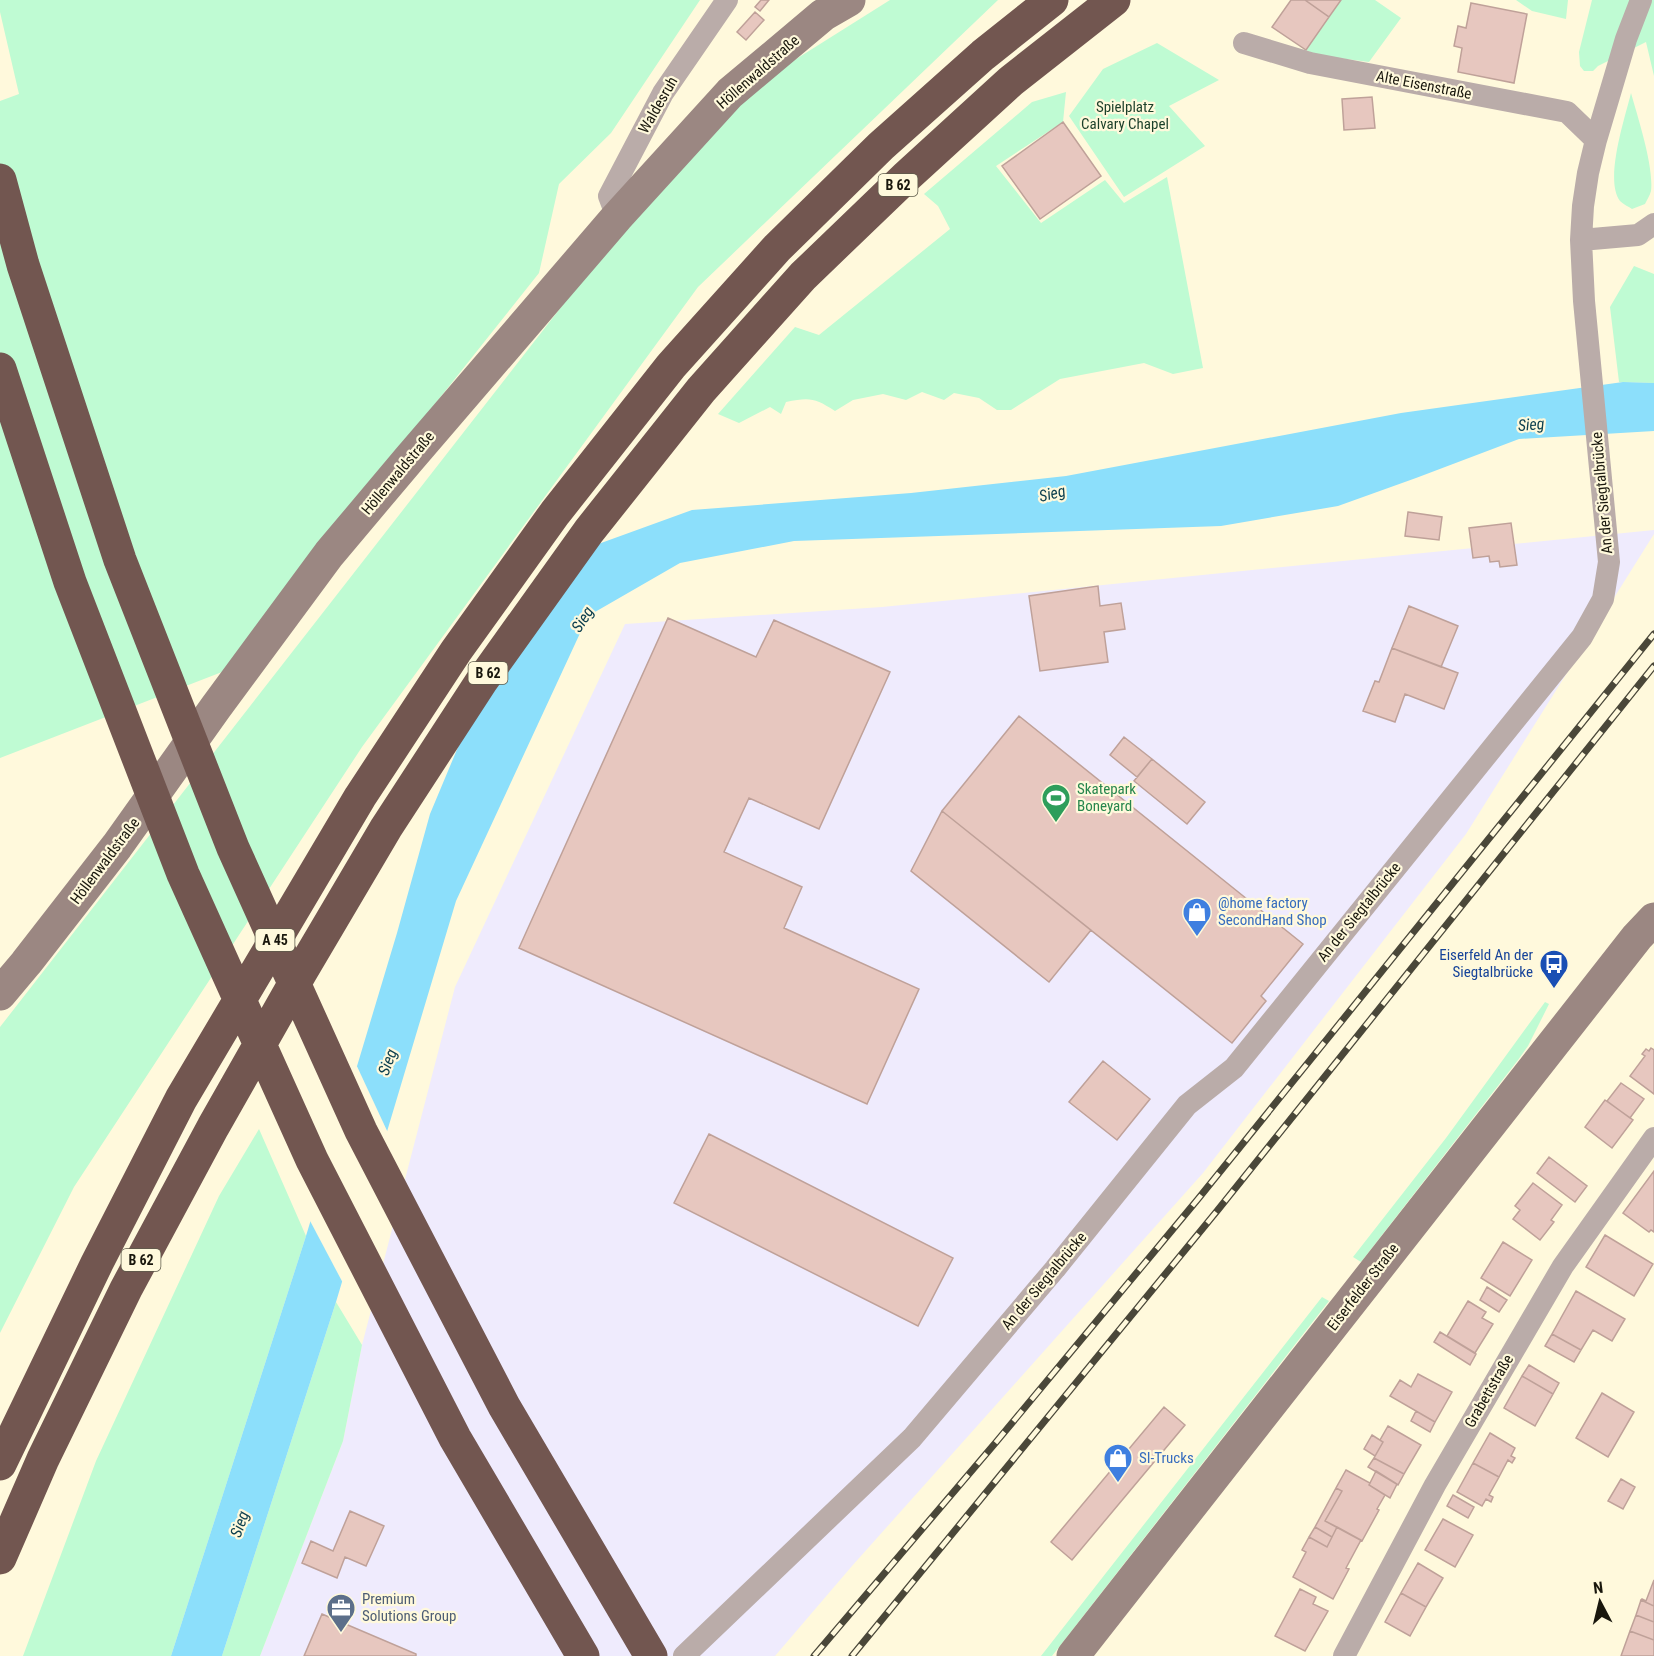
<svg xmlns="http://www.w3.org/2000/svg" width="1654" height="1656" viewBox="0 0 1654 1656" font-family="'Roboto Condensed',sans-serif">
<rect width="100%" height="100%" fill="#fff9dc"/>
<path fill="#efebfd" d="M1654,530V534L1466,834L1203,1173L852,1566L775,1656H260L343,1441L362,1345L455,987L625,624L882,607Z"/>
<path fill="#bffbd3" d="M0,0H700L611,133L559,184L539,273L222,672L0,758V101L19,94L0,12Z
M890,0H998L698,287L362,747L74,1187L0,1333V1027L590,270L755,85Z
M1341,0H1375L1401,18L1369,62L1316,55L1306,50Z
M1516,0H1568L1566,19L1532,11Z
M1592,0H1654V76L1646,42L1598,66L1593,71H1584L1580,66L1579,52Z
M1157,43L1219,80L1169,106L1205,146L1124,197L1069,116L1103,69Z
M1066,92L1063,122L996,166L1041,223L1105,180L1124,203L1167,177L1203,368L1173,374L1144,363L1060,379L1011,410H997L979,398L954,393L944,400L922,392L906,400L883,394L853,400L835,411C815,398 810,397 786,402L781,414L770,407L739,423L718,414L795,327L819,335L950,229L938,206L924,194L1032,102Z
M1631,93C1638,118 1654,167 1651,191C1650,195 1647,200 1645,204L1632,209C1629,207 1623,204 1620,201C1604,180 1625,118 1631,93Z
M1634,266L1654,274V383L1619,382L1610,307Z
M1545,1002L1549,1004L1528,1046L1518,1060L1361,1262L1353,1257L1446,1138Z
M259,1129L306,1236L171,1656H23L96,1461L219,1196Z
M1322,1297L1329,1301L1052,1656H1041Z
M336,1302L362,1345L343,1441L260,1656H222Z"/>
<path fill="#8cdffb" d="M1623,382L1654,383V431L1519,439L1416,478L1338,506L1221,526L794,541L680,563L588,616L456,901L336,1302L222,1656H171L306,1236L397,933L430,814L489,673L579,551L692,510L911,493L1066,476L1401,413Z"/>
<path fill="#fff9dc" d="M355,1062L389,1135L344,1285L308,1217Z"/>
<path fill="#e7c7bf" stroke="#bfa199" stroke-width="1.5" d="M761,0H769L760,11L755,7Z
M1291,0H1305L1329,17L1306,50L1272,27Z
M1305,0H1341L1329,17Z
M1471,3L1527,14L1514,83L1458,72L1462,48L1454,46L1458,26L1466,28Z
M755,12L764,20L746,40L737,32Z
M1372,97L1375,128L1344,130L1342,99Z
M1063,122L1101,176L1040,219L1002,166Z
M1408,512L1442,517L1439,540L1405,536Z
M1511,523L1517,565L1500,567L1499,561L1490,562L1489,556L1473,558L1469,528Z
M1098,586L1100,606L1121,603L1125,629L1104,632L1108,662L1040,671L1029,596Z
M1409,606L1458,626L1441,667L1392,648Z
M668,618L756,657L774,620L890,672L819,829L749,798L724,852L802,887L784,928L919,989L867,1104L519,948Z
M1392,648L1458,673L1444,709L1405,694L1395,722L1363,711L1375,681L1379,682Z
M1019,716L1303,944L1261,996L1266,1001L1232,1043L942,811Z
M1124,737L1152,759L1137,777L1110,755Z
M1152,759L1205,802L1187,824L1134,781Z
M942,811L1091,930L1049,982L911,871Z
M1651,1048L1654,1050V1094L1630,1076L1645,1056L1642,1054L1646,1049L1649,1051Z
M1103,1061L1150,1099L1117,1140L1069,1102Z
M1621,1083L1644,1099L1630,1118L1607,1101Z
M1605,1100L1633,1120L1612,1148L1585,1127Z
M709,1134L953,1258L918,1326L674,1203Z
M1549,1157L1587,1186L1575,1202L1537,1173Z
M1654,1171V1232L1651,1230L1649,1232L1623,1213Z
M1533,1183L1562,1205L1551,1220L1554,1222L1540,1240L1513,1219L1520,1210L1515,1206Z
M1605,1235L1653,1264L1634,1296L1586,1267Z
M1503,1242L1532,1260L1510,1296L1481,1278Z
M1487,1287L1507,1300L1499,1312L1480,1300Z
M1576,1291L1625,1319L1612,1341L1593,1330L1581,1350L1552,1334Z
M1468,1301L1486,1312L1482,1318L1493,1324L1475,1353L1447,1336Z
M1440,1332L1476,1354L1470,1365L1434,1342Z
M1552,1334L1581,1350L1574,1362L1545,1346Z
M1529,1365L1559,1383L1553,1394L1522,1376Z
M1418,1374L1452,1392L1435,1422L1390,1396L1400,1380L1411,1387Z
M1522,1376L1553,1394L1535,1426L1504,1408Z
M1602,1393L1634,1412L1608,1457L1576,1438Z
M1164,1407L1185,1425L1072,1560L1051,1542Z
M1416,1411L1435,1422L1430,1432L1411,1421Z
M1388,1426L1421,1445L1404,1474L1374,1458L1383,1442L1380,1440Z
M1490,1433L1515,1448L1511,1456L1515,1458L1512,1463L1508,1460L1499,1477L1473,1463Z
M1372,1435L1383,1442L1375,1456L1364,1449Z
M1374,1458L1404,1474L1398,1485L1368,1467Z
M1473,1463L1499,1477L1489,1495L1493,1497L1491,1502L1486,1499L1482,1506L1457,1492Z
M1346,1470L1370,1483L1369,1485L1385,1495L1377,1509L1379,1510L1362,1541L1325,1521L1342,1491L1336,1488Z
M1376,1471L1397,1484L1390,1498L1369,1485Z
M1621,1479L1635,1487L1623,1509L1608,1501Z
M1336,1488L1342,1491L1325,1521L1337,1527L1332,1537L1315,1527Z
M1453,1495L1474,1507L1468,1518L1447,1506Z
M350,1511L384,1526L366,1566L345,1557L337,1578L302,1563L311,1541L333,1551Z
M1443,1519L1473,1535L1455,1567L1425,1550Z
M1315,1527L1332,1537L1327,1547L1309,1537Z
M1337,1527L1361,1540L1346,1568L1349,1569L1333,1599L1293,1577L1306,1552L1302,1550L1309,1537L1327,1547Z
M1418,1563L1443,1578L1426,1607L1401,1593Z
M1654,1580V1606L1641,1600L1642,1599L1646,1601Z
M1300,1589L1316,1597L1313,1604L1328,1611L1305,1651L1275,1636Z
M1401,1593L1426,1607L1410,1636L1385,1622Z
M1641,1600L1654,1606V1622L1636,1615Z
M322,1614L416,1654V1656H304Z
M1636,1615L1654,1622V1640L1630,1631Z
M1630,1631L1654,1640V1656H1621Z"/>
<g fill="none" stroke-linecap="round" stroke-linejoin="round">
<path stroke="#baaca9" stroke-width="22" d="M1244,43L1310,63L1567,112L1596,140
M617,217L609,196L663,93L727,0
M1581,240L1638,235L1654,224
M684,1656L912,1438L1055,1269L1187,1105L1234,1068L1582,637L1603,599L1609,562L1584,301L1581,240L1583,206L1588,173L1596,140L1626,39L1641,0
M1344,1656L1435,1485L1563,1266L1654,1138"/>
<path stroke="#9b8782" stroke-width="33" d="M0,994L26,963L117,846L216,707L329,554L409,459L617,217L730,93L823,15L849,0
M1073,1656L1637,937L1654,919"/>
<path stroke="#725650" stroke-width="33" d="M0,180L23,265L120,560L233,848L361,1131L504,1406L651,1656
M0,369L70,582L183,874L312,1160L455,1438L583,1656
M0,1464L97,1263L181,1099L360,797L456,651L555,513L671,366L777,248L881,146L983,55L1052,0
M0,1558L43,1459L126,1289L213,1127L301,972L386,828L481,682L589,531L701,390L803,276L907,176L1011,81L1114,0"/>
<g stroke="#4a4739" stroke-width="7">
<path id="rail" d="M814,1656L997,1441L1198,1199L1654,634
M852,1656L1217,1211L1654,666"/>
</g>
<use href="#rail" stroke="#fff9dc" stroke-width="4.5" stroke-dasharray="14" stroke-linecap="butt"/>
</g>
<defs>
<g id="stadium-pin" transform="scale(1.5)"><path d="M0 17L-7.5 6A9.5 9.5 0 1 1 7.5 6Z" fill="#2e9e5b" stroke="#fff9dc"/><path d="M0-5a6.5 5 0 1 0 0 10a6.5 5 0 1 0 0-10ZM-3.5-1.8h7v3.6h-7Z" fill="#fff"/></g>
<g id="shop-pin" transform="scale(1.5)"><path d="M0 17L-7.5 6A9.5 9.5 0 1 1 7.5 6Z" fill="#3f7fe0" stroke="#fff9dc"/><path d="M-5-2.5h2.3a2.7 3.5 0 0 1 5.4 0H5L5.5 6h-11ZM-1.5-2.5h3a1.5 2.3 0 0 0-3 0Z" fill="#fff"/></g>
<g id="bus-pin" transform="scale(1.5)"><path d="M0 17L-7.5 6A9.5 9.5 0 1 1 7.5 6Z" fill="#1a4fb4" stroke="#fff9dc"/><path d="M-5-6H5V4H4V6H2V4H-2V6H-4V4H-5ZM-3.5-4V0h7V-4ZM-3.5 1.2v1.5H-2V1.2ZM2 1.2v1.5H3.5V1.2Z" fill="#fff"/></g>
<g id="office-pin" transform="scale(1.5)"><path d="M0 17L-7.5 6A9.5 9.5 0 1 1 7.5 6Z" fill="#5c6f8a" stroke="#fff9dc"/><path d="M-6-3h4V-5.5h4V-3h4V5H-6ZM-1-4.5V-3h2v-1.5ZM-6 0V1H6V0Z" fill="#fff"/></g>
</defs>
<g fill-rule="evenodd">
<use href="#stadium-pin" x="1056" y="798"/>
<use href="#shop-pin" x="1197" y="912"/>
<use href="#bus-pin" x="1554" y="964"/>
<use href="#shop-pin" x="1118" y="1458"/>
<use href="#office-pin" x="341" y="1608"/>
</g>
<g text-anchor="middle" stroke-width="4.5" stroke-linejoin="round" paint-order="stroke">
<g fill="#fff9dc" stroke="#5e5b4b" stroke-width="1.5">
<rect x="878.5" y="174" width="39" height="22" rx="4.5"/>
<rect x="468.5" y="662" width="39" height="22" rx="4.5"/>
<rect x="255.5" y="929" width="39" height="22" rx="4.5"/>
<rect x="121.5" y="1249" width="39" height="22" rx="4.5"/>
</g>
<g font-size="14" font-weight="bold" fill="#19170d">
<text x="898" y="190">B 62</text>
<text x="488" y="678">B 62</text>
<text x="275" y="945">A 45</text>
<text x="141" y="1265">B 62</text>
</g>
<g font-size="15" fill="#19170d" stroke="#fff9dc">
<text transform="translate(758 72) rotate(-41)" y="5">Höllenwaldstraße</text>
<text transform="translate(1424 85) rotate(11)" y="5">Alte Eisenstraße</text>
<text transform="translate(658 105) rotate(-60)" y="5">Waldesruh</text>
<text transform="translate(398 473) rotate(-50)" y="5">Höllenwaldstraße</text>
<text transform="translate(1602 493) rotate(-95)" y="5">An der Siegtalbrücke</text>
<text transform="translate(105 861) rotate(-53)" y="5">Höllenwaldstraße</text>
<text transform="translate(1359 912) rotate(-51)" y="5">An der Siegtalbrücke</text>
<text transform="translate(1044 1281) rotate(-50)" y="5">An der Siegtalbrücke</text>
<text transform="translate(1363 1287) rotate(-52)" y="5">Eiserfelder Straße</text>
<text transform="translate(1489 1391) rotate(-60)" y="5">Grabettstraße</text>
</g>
<g font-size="15" fill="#1b3f29" stroke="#fff9dc">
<text x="1125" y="112">Spielplatz<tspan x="1125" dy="17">Calvary Chapel</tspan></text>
</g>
<g font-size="15" fill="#27864d" stroke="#fff9dc" text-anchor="start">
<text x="1077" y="794">Skatepark<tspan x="1077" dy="17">Boneyard</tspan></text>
</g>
<g font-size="15" fill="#366cbe" stroke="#fff9dc" text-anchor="start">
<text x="1218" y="908">@home factory<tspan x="1218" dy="17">SecondHand Shop</tspan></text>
<text x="1139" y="1463">SI-Trucks</text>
</g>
<g font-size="15" fill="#164399" stroke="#fff9dc" text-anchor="end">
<text x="1533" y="960">Eiserfeld An der<tspan x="1533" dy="17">Siegtalbrücke</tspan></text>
</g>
<g font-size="15" fill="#4e5e75" stroke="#fff9dc" text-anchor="start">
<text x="362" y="1604">Premium<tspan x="362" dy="17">Solutions Group</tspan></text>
</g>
<g font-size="16" font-style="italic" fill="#0e404f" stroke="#fff9dc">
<text transform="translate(1531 424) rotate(-4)" y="6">Sieg</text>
<text transform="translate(1052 493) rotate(-14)" y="6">Sieg</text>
<text transform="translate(582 619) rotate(-57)" y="6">Sieg</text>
<text transform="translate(387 1062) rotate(-70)" y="6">Sieg</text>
<text transform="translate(239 1524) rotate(-71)" y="6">Sieg</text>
</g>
</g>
<g transform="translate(1600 1602) rotate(353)" stroke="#fff9dc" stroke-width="4.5" paint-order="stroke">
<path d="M0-4.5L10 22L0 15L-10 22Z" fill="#19170d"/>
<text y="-9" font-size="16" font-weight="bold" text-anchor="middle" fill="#19170d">N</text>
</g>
</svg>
